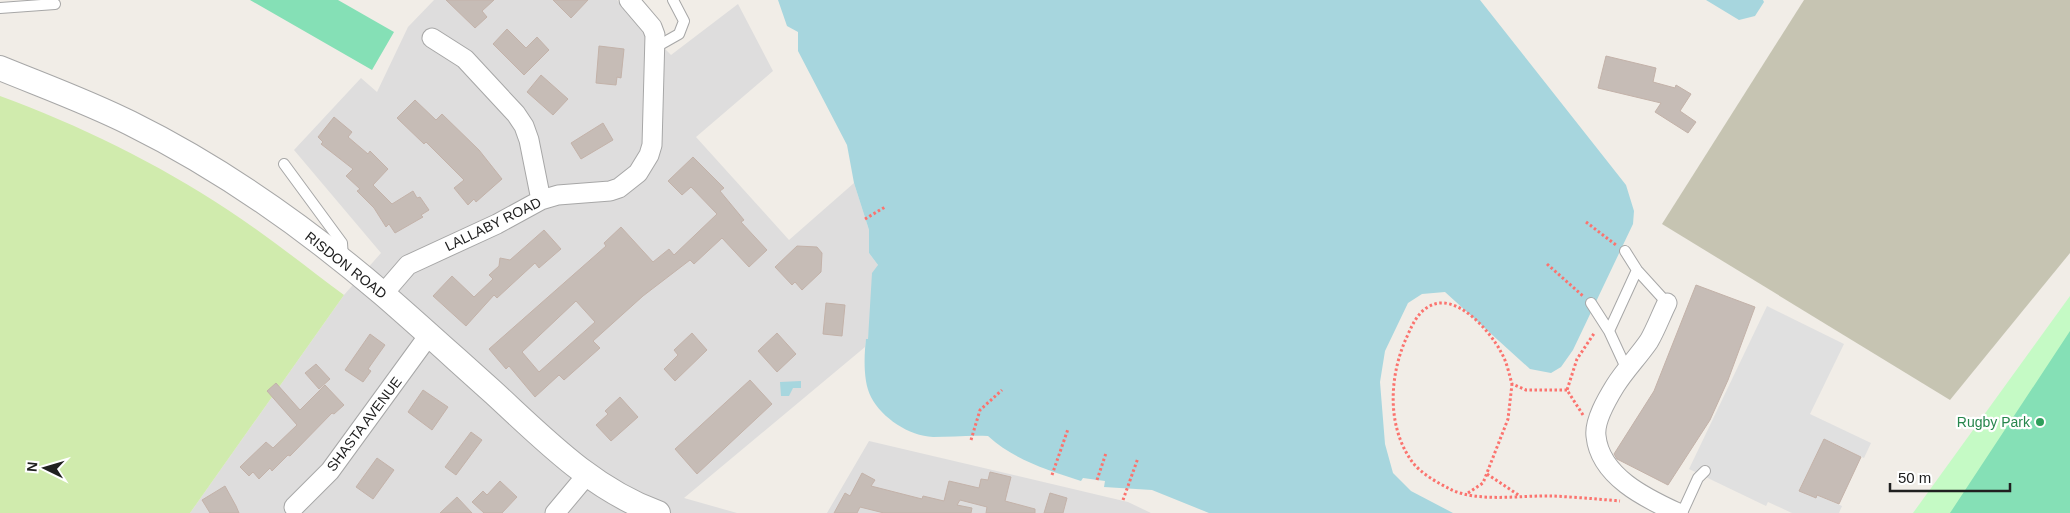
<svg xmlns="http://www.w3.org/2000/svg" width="2070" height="513" viewBox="0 0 2070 513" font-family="Arial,sans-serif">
<rect width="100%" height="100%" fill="#f1ede7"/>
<path fill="#dedddd" d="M434,0H617L671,55L738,4L773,71L696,137L789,240L854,183L869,230V253L878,265L868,339L866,340L865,347L684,498L737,513H190L344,295L381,253L294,150L361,78L377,92L408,27Z
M869,441L1128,502L1151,513H827Z"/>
<path fill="#c6c4b2" d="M1804,0H2070V253L1950,400L1662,224Z"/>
<path fill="#d0ebad" d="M0,96C79,125 157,163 228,210C268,236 306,267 344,295L190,513H0Z"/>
<path fill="#c5fac5" d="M2070,296V513H1913Z"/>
<path fill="#85e0b6" d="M250,0H338L394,32L372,70Z
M2070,331V513H1950Z"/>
<path fill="#e0e0e0" d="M1767,306L1844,344L1810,414L1871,443L1864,458L1824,439L1799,490L1815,498L1817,495L1842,506L1839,513H1792L1768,502L1766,506L1689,469Z"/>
<path fill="#a7d6de" d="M778,0H1480L1626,185L1634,211L1633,224L1573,350L1561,367L1551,373L1530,369L1445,292L1422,294L1408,303L1385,351L1380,382L1385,444L1393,473L1411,491L1453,513H1209L1152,490L1104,487L1105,481L1083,478L1081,481C1048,470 1014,460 988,436C969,435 951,437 933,437C909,436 882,418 871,397C863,382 864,356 866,339H868L872,273L878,265L869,253V230L854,183L847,145L798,51V32L787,26Z
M1706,0H1763L1764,2L1755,16L1739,20Z
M801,381V388H793L789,396H781L780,382Z"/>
<path fill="#c6bcb6" stroke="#c3b2a9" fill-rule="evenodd" d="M446,0H494L482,11L487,17L475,28Z
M553,0H588L571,18Z
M507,29L526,48L537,37L549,50L524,75L493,44Z
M599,46L624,49L621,78L617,77L616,85L596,83Z
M1606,56L1656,68L1653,82L1675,88L1676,85L1691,94L1680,111L1696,122L1688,133L1655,112L1661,103L1598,88Z
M541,75L568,99L553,115L527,92Z
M415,100L436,120L442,114L479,150L502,179L476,202L474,199L468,205L454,188L464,180L426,142L424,144L397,118Z
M334,117L352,132L348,137L368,154L370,151L388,169L373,185L392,204L413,191L417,198L420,197L429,210L421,215L423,217L395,233L389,224L386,227L374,208L357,191L360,189L346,176L353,169L321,144L323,142L318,137Z
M603,123L613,140L581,159L571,143Z
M693,157L724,188L720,191L744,220L741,222L767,250L749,267L722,238L694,264L690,260L643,296L593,341L600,348L564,380L559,375L535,397L509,366L506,369L489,349L606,246L604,243L621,227L653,262L669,249L674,255L717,214L691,187L682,195L668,181ZM576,301L595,322L539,372L522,352Z
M544,230L561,249L539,268L535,263L497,298L494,295L466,326L433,296L452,276L474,297L493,279L489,275L499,266L500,258L510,260Z
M797,246L817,247L822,253L821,272L802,290L795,282L792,285L775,267Z
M1696,285L1755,307L1728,380L1710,420L1668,485L1617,459L1614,454L1654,391Z
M826,303L845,305L842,336L823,334Z
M692,333L707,350L675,381L664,369L678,355L674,350Z
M777,333L796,354L777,372L758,351Z
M370,334L385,345L368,369L371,371L363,382L345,370Z
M316,364L330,379L319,389L305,373Z
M750,380L772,404L697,474L675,449Z
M276,383L300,410L325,385L344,405L334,414L332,413L290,456L288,455L272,471L270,468L259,479L253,472L249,476L240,467L266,442L273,448L297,425L267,391Z
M423,390L448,407L432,430L408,412Z
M620,397L638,417L611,441L596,425L608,414L605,411Z
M471,432L482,440L456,475L445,467Z
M1824,439L1861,457L1839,504L1817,495L1816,498L1799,491Z
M377,458L394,470L373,499L356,487Z
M990,472L1011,477L1005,501L1035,509V513H986L987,507L960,500L957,505L972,508L971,513H884L860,507L857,513H834L845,493L850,496L862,473L875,480L871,486L922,499L923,496L944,501L949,481L979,488L981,479L988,480Z
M500,481L517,497L502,513H484L472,502L483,491L487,495Z
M225,486L236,506L239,513H210L202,500Z
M1050,493L1067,498L1063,513H1044Z
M457,497L472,513H440Z"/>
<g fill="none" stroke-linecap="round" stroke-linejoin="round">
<g stroke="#a7a7a7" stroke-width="12">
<path id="service" d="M0,8L55,4
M656,47L679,34L684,21L673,0
M284,164L342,243L343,258
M1625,251L1637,270L1667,303
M1591,303L1609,331L1627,370
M1609,331L1637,270
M1682,513L1698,478L1705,471"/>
</g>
<g stroke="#a7a7a7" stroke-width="21">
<path id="minor" d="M432,38L465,59L516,114L524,126L529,140L541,200
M383,294L408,265L497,224L541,200L558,195L610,191L619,188L638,173L649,155L652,145L655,35L652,27L629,0
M1667,303C1661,315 1656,329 1649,341C1638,357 1625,370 1615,386C1607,399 1594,421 1596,436C1600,476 1645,498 1678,513
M294,507L330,471L429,335
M555,513L586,476"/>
</g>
<g stroke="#a7a7a7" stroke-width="26">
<path id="tertiary" d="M0,68C44,86 88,102 130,123C221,168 306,228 383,294C420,326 457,360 494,393C545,440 592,489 658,513"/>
</g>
<path stroke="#fb736e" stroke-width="3" stroke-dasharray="2.5 2.5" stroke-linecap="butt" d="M865,219L885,207
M1586,222L1616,245
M1547,264L1583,296
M1567,390H1526L1512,384C1509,374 1507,362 1501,352C1490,331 1455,290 1428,307C1416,314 1411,328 1405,341C1389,379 1387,428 1413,463C1422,474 1438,483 1450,489C1477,503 1522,495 1552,496C1574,497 1597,499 1620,501
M1583,415L1567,390L1577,359L1595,332
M971,440L980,410L1002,390
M1487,474L1520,496
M1052,475L1068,429
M1097,480L1106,453
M1468,493L1483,483L1508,419L1512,384
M1123,500L1138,458"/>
<use href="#service" stroke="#fff" stroke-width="10"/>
<use href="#minor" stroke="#fff" stroke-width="19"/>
<use href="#tertiary" stroke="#fff" stroke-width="24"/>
</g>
<circle fill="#2e9e5b" stroke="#fff" stroke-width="2" cx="2040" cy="422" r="5"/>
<g text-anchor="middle" stroke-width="4.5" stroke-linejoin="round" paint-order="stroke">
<g font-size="14" fill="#202020" stroke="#fff">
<text transform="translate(493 224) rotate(-26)" y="5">LALLABY ROAD</text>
<text transform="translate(346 265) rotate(38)" y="5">RISDON ROAD</text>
<text transform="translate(364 424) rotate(-53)" y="5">SHASTA AVENUE</text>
</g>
<g font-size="14" fill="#27864d" stroke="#fff" text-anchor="end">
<text x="2030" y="427">Rugby Park</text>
</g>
</g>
<g transform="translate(45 468) rotate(275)" stroke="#ffffff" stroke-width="4" paint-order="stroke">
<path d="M0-4L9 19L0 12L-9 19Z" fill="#202020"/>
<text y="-8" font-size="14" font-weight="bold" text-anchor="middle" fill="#202020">N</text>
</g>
<path d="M1890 483v8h120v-8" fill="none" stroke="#202020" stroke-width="2.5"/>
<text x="1898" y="483" font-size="15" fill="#202020" stroke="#ffffff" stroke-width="4" paint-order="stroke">50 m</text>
</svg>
